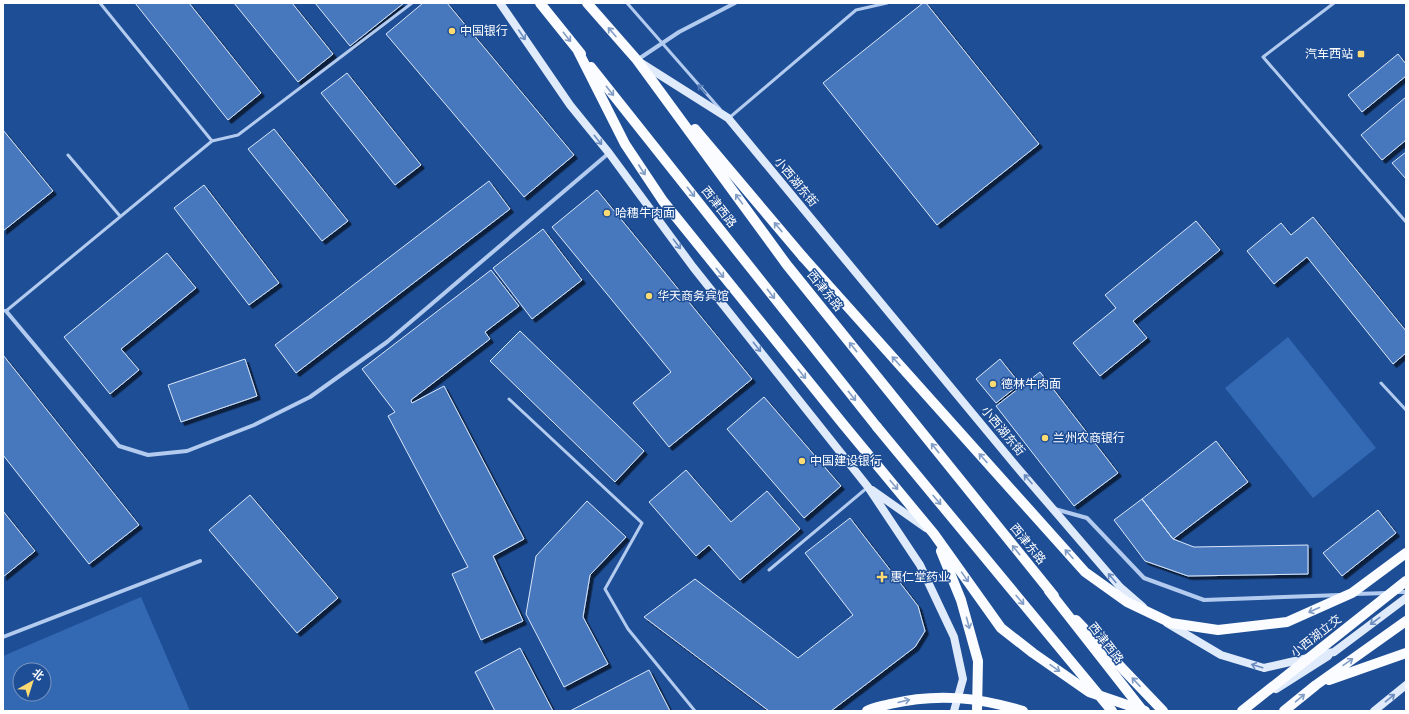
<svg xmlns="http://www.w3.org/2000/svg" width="1409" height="714" viewBox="0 0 1409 714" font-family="'Titillium Web','Noto Sans SC',sans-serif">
<defs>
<filter id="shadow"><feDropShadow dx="3.5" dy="3.5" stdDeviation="0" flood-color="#0009"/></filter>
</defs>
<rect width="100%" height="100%" fill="#1e4e96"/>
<path fill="#3368b3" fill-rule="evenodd" d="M1288,337L1376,448L1313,498L1225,388Z
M141,597L190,711H3V656ZM20,670H44V694H20Z"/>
<path fill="#4777bc" stroke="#d9e7fa" filter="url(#shadow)" d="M135,3H189L261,93L228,120Z
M234,3H292L333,54L298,82Z
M315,3H404L350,46Z
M423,3H447L574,155L524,197L386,34Z
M923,3H926L1039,144L937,225L823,83Z
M1398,54L1406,64V76L1362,112L1348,95Z
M347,73L421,165L395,185L321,93Z
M1406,97V140L1382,160L1361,135Z
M274,129L348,221L322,241L248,149Z
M3,130L53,191L3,231Z
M1406,152V179L1392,163Z
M489,181L510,209L296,373L275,345Z
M204,185L279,283L249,305L174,208Z
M597,190L752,379L669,447L633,403L671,372L552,227Z
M1313,217L1406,331V353L1393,364L1307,257L1274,284L1247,251L1281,223L1291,235Z
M1196,221L1220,250L1133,321L1147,338L1100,376L1073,343L1116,308L1105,295Z
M543,229L582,280L532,319L493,268Z
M167,253L196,288L121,349L139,370L110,394L64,337Z
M491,270L519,306L485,332L490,339L411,400L412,403L444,386L524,539L493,556L523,621L481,640L452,574L468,567L388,416L395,412L362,369Z
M520,331L644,451L615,482L490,361Z
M3,355L139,525L89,564L3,455Z
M245,359L257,396L181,422L168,385Z
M1000,359L1020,384L996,403L976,379Z
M1040,372L1118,473L1074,506L996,406Z
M764,397L841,486L804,518L727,429Z
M1216,441L1248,482L1173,539L1142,499Z
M686,470L731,522L767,491L800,529L740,580L709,545L696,556L649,502Z
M250,495L338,598L297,633L209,530Z
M1142,499L1173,539L1194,547L1308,545V574L1188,576L1145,561L1114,520Z
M587,501L626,537L590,575L583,617L608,664L564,687L526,614L536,556Z
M1378,510L1396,533L1342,576L1323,553Z
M3,511L35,551L3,577Z
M850,518L918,606L925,631L915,647L831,711H769L644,617L695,579L798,658L853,615L805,553Z
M520,648L553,711H495L475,672Z
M649,670L670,711H570Z"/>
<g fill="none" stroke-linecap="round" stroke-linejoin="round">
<path stroke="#b2cbef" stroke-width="3" d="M100,3L212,141
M627,3L720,109
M1334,3L1263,57L1406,222
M729,118L856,10L887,3
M68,155L120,216
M3,310L6,311L212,141L238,135L412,3
M1381,383L1406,410
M509,399L642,523L605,589L628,629L695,711
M769,570L868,487"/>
<path stroke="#b2cbef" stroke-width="4" d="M637,60L679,32L735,3
M6,311L119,446L148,455L187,451L254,425L310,397L387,342L609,153
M1055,509L1087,518L1144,578L1204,600L1340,595
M1396,592H1406
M1354,594L1388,593
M3,637L200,561"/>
<path stroke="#dfeafb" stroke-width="8" d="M500,3L570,105L609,153L693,267L868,487L920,565L954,637L963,679L954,711
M641,63L728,118L1016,466L1120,587L1143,607
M872,490L926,528
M1167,623L1221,655L1264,668L1334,652L1406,598
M1276,689L1328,656
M1374,711L1406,685"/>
<path stroke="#fafcff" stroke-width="10" d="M540,3L581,54
M587,3L637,60L787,265L1054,596
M577,49L625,144L663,201L843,424L934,534L1001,628L1033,653L1089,692L1145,711
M591,67L877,427
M695,129L803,257
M941,551L961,600L978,661L977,711
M1076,620L1163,711
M1329,680L1406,653
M1284,711L1316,685L1406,621"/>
<path stroke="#fafcff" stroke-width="10" d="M803,257L1085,572L1127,602L1171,623L1218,630L1287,622L1352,593L1406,553
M877,427L1112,711
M1049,591L1143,711
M867,711C873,707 883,706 890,704C937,693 977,697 1023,711
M1242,711L1406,581"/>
</g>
<defs><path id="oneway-shaft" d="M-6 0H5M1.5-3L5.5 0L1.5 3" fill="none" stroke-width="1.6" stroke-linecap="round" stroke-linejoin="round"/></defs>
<g stroke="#819cc5">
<use href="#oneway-shaft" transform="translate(612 32) rotate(-131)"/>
<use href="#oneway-shaft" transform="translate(567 37) rotate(51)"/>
<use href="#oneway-shaft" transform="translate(610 91) rotate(52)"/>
<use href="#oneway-shaft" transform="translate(642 170) rotate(57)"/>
<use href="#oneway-shaft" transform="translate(691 192) rotate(52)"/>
<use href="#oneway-shaft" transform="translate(739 199) rotate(-126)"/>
<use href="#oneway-shaft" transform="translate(778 227) rotate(-130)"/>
<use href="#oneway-shaft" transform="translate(720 273) rotate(51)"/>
<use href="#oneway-shaft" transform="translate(771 294) rotate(52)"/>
<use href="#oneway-shaft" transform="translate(853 347) rotate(-129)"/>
<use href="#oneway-shaft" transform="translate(896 361) rotate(-132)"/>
<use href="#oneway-shaft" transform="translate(802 374) rotate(51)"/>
<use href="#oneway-shaft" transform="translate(852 396) rotate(52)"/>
<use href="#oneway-shaft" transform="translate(935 448) rotate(-129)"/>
<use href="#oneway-shaft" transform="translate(983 458) rotate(-132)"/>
<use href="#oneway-shaft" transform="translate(894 485) rotate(50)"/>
<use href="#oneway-shaft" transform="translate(937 500) rotate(50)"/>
<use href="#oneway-shaft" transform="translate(1016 550) rotate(-129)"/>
<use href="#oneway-shaft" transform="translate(1069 554) rotate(-132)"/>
<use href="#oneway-shaft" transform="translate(965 577) rotate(55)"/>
<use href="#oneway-shaft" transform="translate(1020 600) rotate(50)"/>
<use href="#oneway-shaft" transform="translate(1314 610) rotate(156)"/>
<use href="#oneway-shaft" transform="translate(968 623) rotate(75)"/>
<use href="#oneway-shaft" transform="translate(1348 662) rotate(-35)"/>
<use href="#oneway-shaft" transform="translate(1055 668) rotate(35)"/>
<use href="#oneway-shaft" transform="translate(1136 682) rotate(-133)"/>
<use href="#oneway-shaft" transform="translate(1300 698) rotate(-40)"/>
<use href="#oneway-shaft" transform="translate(904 701) rotate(-14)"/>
</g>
<g stroke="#6b8cbe">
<use href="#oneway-shaft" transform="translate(522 35) rotate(56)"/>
<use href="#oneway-shaft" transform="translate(598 140) rotate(51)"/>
<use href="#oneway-shaft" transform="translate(677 244) rotate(53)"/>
<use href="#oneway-shaft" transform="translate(757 347) rotate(52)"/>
<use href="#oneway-shaft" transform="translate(1028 479) rotate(-131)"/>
<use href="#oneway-shaft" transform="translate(1112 578) rotate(-130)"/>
<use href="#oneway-shaft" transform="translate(1375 621) rotate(143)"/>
<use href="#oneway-shaft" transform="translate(1257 666) rotate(-163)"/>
<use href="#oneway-shaft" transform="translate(1390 698) rotate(-39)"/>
</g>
<use stroke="#527ab5" href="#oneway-shaft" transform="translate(702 89) rotate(-132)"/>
<g fill="#fdda72" stroke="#1e4e96" stroke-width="1.5">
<circle cx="452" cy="31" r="4"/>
<rect x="1357" y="50" width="8" height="8" rx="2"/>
<circle cx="607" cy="213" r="4"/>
<circle cx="649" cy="296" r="4"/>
<circle cx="993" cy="384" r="4"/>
<circle cx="1045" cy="438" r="4"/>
<circle cx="802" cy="461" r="4"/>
<path d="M880 571h4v4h4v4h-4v4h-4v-4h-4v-4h4z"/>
</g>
<g text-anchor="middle" stroke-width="3" stroke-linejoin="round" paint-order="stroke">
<g font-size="12" fill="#fff" stroke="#1e4e96" text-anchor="start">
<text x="460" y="35">中国银行</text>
<text x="1353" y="58" text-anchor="end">汽车西站</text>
<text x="615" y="217">哈穗牛肉面</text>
<text x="657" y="300">华天商务宾馆</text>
<text x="1001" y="388">德林牛肉面</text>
<text x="1053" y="442">兰州农商银行</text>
<text x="810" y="465">中国建设银行</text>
<text x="890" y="581">惠仁堂药业</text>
</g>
<g font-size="12" fill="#fff" stroke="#1e4e96">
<text transform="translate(796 182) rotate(50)" y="4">小西湖东街</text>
<text transform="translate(719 207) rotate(52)" y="4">西津西路</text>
<text transform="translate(825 291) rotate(51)" y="4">西津东路</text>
<text transform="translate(1003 431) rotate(50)" y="4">小西湖东街</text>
<text transform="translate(1028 544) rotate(51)" y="4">西津东路</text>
<text transform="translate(1316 636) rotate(-38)" y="4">小西湖立交</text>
<text transform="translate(1106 643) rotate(52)" y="4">西津西路</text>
</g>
</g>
<rect width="1409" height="714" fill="none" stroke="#ffffff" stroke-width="8"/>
<g transform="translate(32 682) rotate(39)"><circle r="19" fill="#1e4e96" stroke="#7895c0"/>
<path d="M0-3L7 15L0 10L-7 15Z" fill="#fdda72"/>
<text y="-6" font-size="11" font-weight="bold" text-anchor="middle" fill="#ffffff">北</text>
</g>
</svg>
